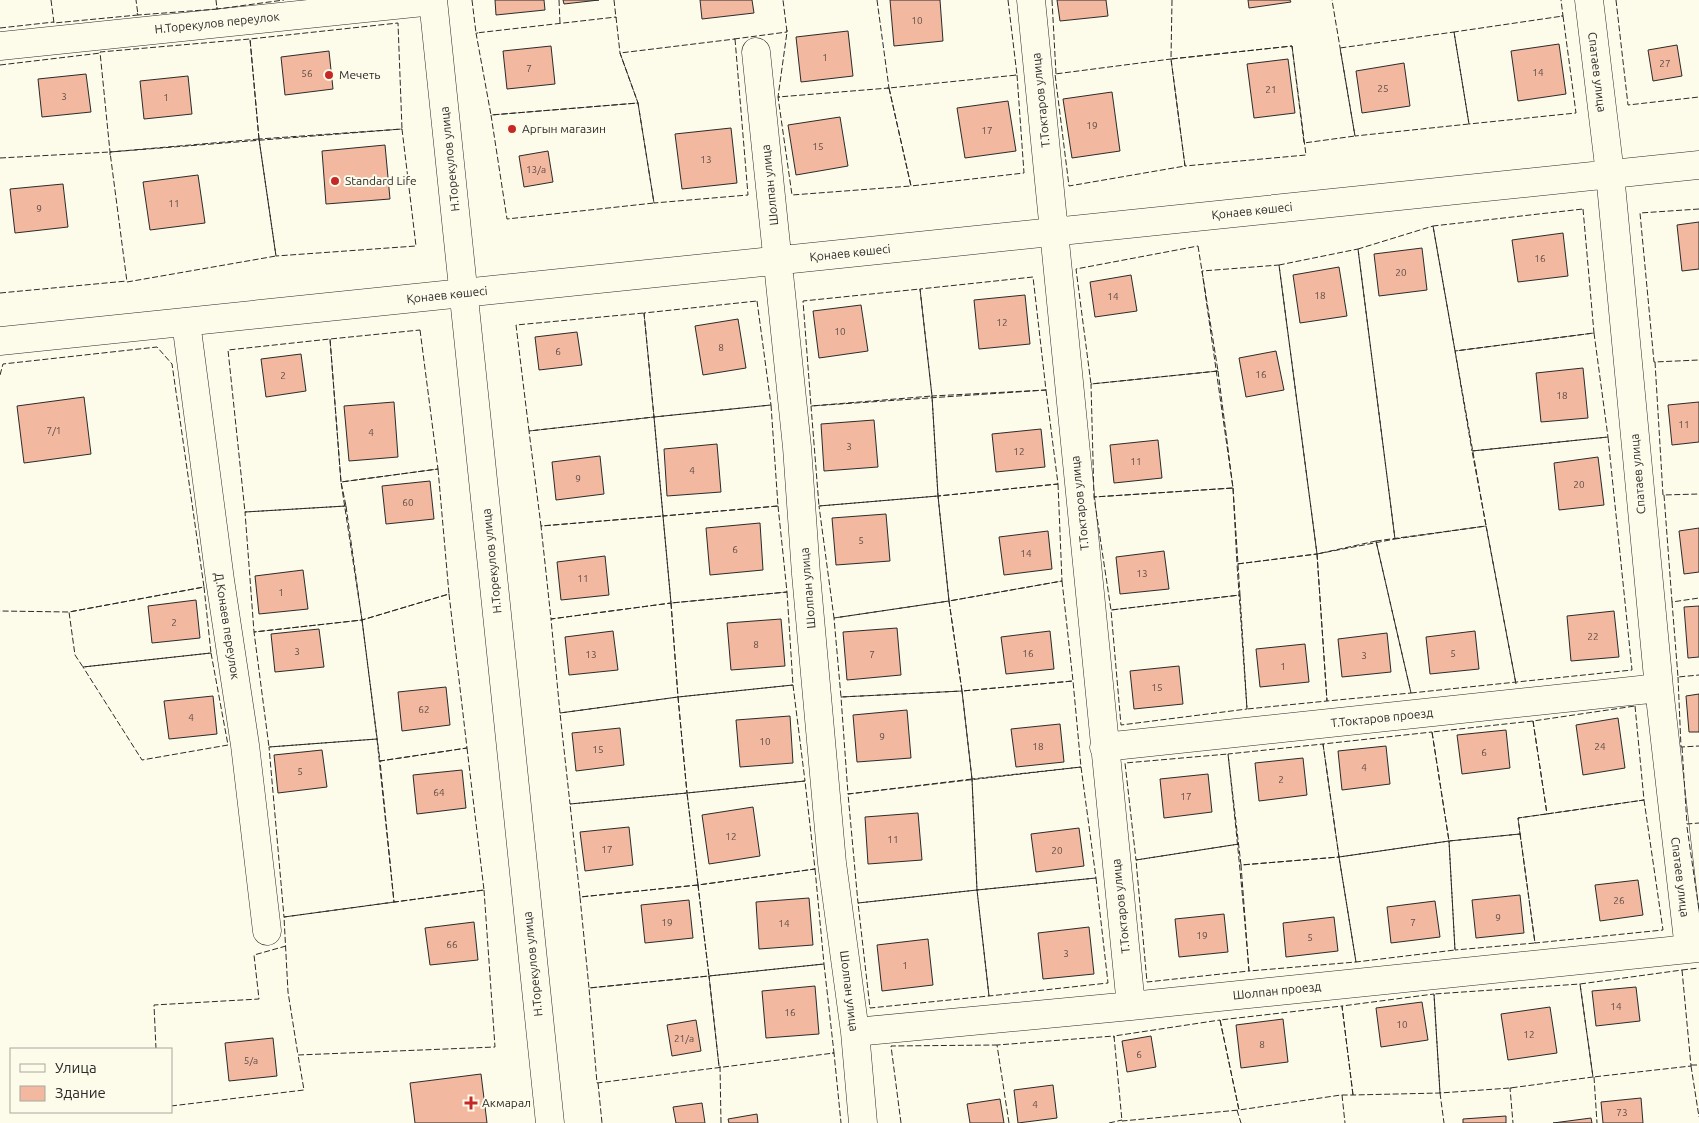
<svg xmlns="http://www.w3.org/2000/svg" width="1699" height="1123" viewBox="0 0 1699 1123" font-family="Ubuntu,sans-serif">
<rect width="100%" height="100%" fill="#fdfbea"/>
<path fill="#f2b8a0" stroke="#2b2b2b" d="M495,0H544L545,10L496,15Z
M563,0H599L564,4Z
M700,0H752L754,13L702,19Z
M890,0H940L943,41L894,46Z
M1057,0H1106L1108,16L1060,21Z
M1248,0H1290L1291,2L1249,8Z
M848,31L853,76L801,82L796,37Z
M1559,44L1566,94L1518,101L1511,51Z
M1677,45L1682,76L1653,81L1648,50Z
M551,46L555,84L507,89L503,51Z
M329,51L333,89L285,95L281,57Z
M1288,59L1295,113L1254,118L1247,64Z
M1404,63L1410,106L1362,113L1356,71Z
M86,74L91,112L42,117L38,79Z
M188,76L192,114L144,119L140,81Z
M1112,92L1120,151L1072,158L1063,99Z
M1008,101L1016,151L965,158L957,108Z
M840,117L848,166L796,175L788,125Z
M731,128L737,183L682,189L675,134Z
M385,145L390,199L326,204L322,151Z
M548,151L553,182L524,187L519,156Z
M198,175L205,223L150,230L143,182Z
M63,184L68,227L15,233L10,189Z
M1699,222V269L1682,271L1677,225Z
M1563,233L1568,276L1518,282L1512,240Z
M1422,248L1427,290L1379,296L1374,254Z
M1339,267L1347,316L1300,323L1293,275Z
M1131,275L1137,311L1095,317L1090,282Z
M1025,295L1030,344L979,349L974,300Z
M861,305L868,351L819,358L813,311Z
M738,319L746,368L703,375L695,326Z
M577,332L582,365L539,370L535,337Z
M1276,351L1284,390L1246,397L1239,358Z
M301,354L306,391L266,397L261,359Z
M1583,368L1588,418L1541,422L1536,373Z
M84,397L91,454L24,463L17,406Z
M394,402L398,457L349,461L344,406Z
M1699,402V442L1672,445L1668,405Z
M874,420L878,467L824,471L821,424Z
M1041,429L1045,467L996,472L992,434Z
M1158,440L1162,478L1114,483L1110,445Z
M717,444L721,492L667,496L664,449Z
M600,456L604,494L556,500L552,462Z
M1598,457L1604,505L1559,510L1554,463Z
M430,481L434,519L386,524L382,486Z
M886,514L890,561L836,565L832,518Z
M760,523L763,570L710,575L706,528Z
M1699,528V572L1684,574L1679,531Z
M1048,531L1052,569L1004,575L999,537Z
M1164,551L1169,589L1120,594L1116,557Z
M605,556L609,595L561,600L557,562Z
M303,570L308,609L259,614L255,576Z
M196,600L200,638L152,643L148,606Z
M1699,606V657L1688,658L1684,607Z
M1614,611L1619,657L1571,661L1567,616Z
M781,619L785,666L731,670L727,623Z
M897,628L901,675L847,680L843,632Z
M319,629L324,667L275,672L271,634Z
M613,631L618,670L569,675L565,637Z
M1050,631L1054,669L1006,674L1001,637Z
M1475,631L1479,669L1430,674L1426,637Z
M1387,633L1391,672L1342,677L1338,639Z
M1305,644L1309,682L1260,687L1256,649Z
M1179,666L1183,704L1134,709L1130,671Z
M446,687L450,725L402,731L398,692Z
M1699,694V732H1689L1686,696Z
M213,696L217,734L169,739L164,701Z
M907,710L911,758L857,762L853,715Z
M790,716L793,763L740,767L736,720Z
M1618,718L1625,768L1583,775L1576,725Z
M1060,724L1064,762L1016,767L1011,729Z
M620,728L624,765L576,771L572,733Z
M1506,730L1510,768L1462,774L1457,735Z
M1386,746L1390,784L1342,790L1338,751Z
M322,750L327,787L278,793L274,755Z
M1303,758L1307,795L1259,801L1255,763Z
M462,770L466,808L417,814L413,775Z
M1208,774L1212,812L1164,818L1160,779Z
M753,807L760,856L709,864L702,815Z
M918,813L922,860L868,864L865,817Z
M629,827L633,865L585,871L580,832Z
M1079,828L1084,866L1036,872L1031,834Z
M1638,880L1643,915L1600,921L1595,885Z
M1520,895L1524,933L1476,938L1472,900Z
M809,898L813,945L759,949L756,902Z
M689,900L693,938L645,943L641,905Z
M1435,901L1440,937L1391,943L1387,907Z
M1224,914L1228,952L1179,957L1175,919Z
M1334,917L1338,951L1286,957L1283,923Z
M474,922L478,960L430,965L425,928Z
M1089,927L1094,974L1043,979L1038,933Z
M928,939L933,985L882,991L877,945Z
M815,986L819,1034L766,1038L762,991Z
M1636,987L1640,1021L1596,1026L1592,991Z
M1422,1002L1428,1040L1381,1047L1376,1008Z
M1550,1007L1557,1053L1508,1060L1501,1014Z
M1283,1019L1288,1062L1241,1068L1236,1025Z
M696,1020L701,1051L672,1056L667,1025Z
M1151,1036L1156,1067L1127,1072L1122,1041Z
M273,1038L277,1076L229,1081L225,1043Z
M481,1074L487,1123H415L410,1083Z
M1053,1085L1057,1118L1018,1123L1014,1090Z
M1641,1098L1643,1123H1603L1601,1102Z
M1000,1099L1004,1123H970L967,1104Z
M702,1103L705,1123H676L673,1107Z
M757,1114L758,1123H729L728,1119Z
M1506,1116V1123H1463V1119Z
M1591,1118L1592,1123H1553Z"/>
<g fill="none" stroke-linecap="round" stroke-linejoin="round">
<g stroke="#2b2b2b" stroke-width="29">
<path id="minor" d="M433,0L550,1123
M1031,0L1131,1006
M1589,0L1610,174L1659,688L1689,949
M0,46L433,1
M756,52L797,447L806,574L832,863L855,1032L863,1123
M186,322L220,580L245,745L267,931
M0,341L1699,165
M1104,747L1659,688
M855,1032L1131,1006L1699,948"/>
</g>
<use href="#minor" stroke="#fdfbea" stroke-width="28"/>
<path stroke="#2b2b2b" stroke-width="1" stroke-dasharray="6 2.5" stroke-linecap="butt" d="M51,0L54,23L138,15L136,0
M472,0L476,33H478
M559,0L560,23
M614,0L616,18
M877,0L889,88H887
M1008,0L1017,75H1015
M1052,0L1056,74
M1172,0L1171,59L1292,46L1304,143L1355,136L1332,0
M1616,0L1628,105L1699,97
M217,7V9L284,0
M137,13L138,15L217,9L216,0
M1561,16H1563L1561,0
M1563,16L1576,113L1469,124L1454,32Z
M616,17L620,53L638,103L491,115L476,33Z
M0,28L54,22
M1454,32L1469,124L1355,136L1340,48Z
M734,39L787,32V30
M735,39L748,195L654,203L638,103L620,53Z
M1292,46L1306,155L1185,166L1171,59Z
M1171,59L1185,166L1069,186L1055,74Z
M0,65L101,53
M1017,75L1024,173L911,186L889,88Z
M889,88L911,186L792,195L778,97Z
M780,97H778L787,32L783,0
M638,103L654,203L507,219L491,115Z
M402,129L416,246L276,256L259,139Z
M259,139L250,39L398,23L402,129L110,152L100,52L250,39L259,139
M259,139L276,256L127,282L110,152Z
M0,158L110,152V155
M1583,209L1594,333L1455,351L1433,226Z
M1699,209L1640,213L1654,362L1699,360
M1433,226L1486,526L1395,539L1358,249Z
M1198,246L1218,371L1091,384L1076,269Z
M1358,249L1395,539L1317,554L1279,265Z
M1279,265L1317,554L1237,564L1233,488L1202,271Z
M0,293L127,281
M757,301L771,405L654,417L644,313Z
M644,313L654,417L529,431L516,325Z
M420,330L438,469L341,482L330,339Z
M1594,333L1608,437L1472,451L1455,351Z
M330,339L341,482L346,506L245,512L228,350Z
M1655,362L1663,495L1699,494
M1218,371L1233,488L1094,497L1091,384Z
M0,375L3,364L157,347L172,364L204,587L69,612L0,611
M1046,390L1058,484L938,496L932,396Z
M932,396L920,289L803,301L811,406L1046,390L1033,277L920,289L932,396
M932,396L938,496L819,506L811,406Z
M771,405L778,506L663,516L654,417Z
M654,417L663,516L541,526L529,431Z
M438,469L449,594L362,620L341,482Z
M1058,484L1062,581L949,601L938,496Z
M1233,488L1240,595L1111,610L1094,497Z
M1664,495L1672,602L1699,598
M938,496L949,601L834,618L819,506Z
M346,506L362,620L254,632L245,512Z
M778,506L787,592L671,603L663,516Z
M663,516L671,603L551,619L541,526Z
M1376,541L1411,693L1327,701L1317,554Z
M1317,554L1327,701L1247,709L1237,564Z
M1062,581L1073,681L962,691L949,601Z
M204,587L211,653L83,667L75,655L69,612Z
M787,592L793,685L678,697L671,603Z
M449,594L467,748L380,761L362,620Z
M1240,595L1247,709L1121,725L1111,610Z
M949,601L962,691L841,697L834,618Z
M1672,602L1678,677L1699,675
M671,603L678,697L560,713L551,619Z
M362,620L377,739L269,747L254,632Z
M211,653L228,745L142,760L83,667Z
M1678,677L1681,747L1699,746
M1516,684L1472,451L1608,437L1632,670L1411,693L1376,541L1486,526L1516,684
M793,685L805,781L687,793L678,697Z
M678,697L687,793L570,804L560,713Z
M1635,706L1644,800L1547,814L1533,721Z
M1533,721L1547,814L1518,818L1520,834L1449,841L1432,732Z
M1432,732L1449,841L1339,857L1323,744Z
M377,739L394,902L284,917L269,747Z
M1323,744L1339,857L1241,865L1228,754Z
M1682,747L1687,824L1699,823
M467,748L484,890L394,902L380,761Z
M1081,767L1096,878L977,890L972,779Z
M972,779L962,691L841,697L848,794L1081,767L1073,681L962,691L972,779
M972,779L977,890L858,903L848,794Z
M1644,800L1663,930L1535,943L1518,818Z
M1687,827L1699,910
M1520,834L1535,943L1455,950L1449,841Z
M1449,841L1455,950L1356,962L1339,857Z
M1239,844L1136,860L1125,763L1228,754C1236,826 1243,898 1249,971L1147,982L1136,860L1239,844
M1339,857L1356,962L1249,971L1241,865Z
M815,869L824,964L709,976L698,885Z
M1096,878L1108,983L989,996L977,890Z
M698,885L687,793L570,804L580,897L698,885L815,869L805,781L687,793L698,885
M698,885L709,976L589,988L580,897Z
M484,890L495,1047L298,1055L288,992L284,917Z
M977,890L989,996L870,1008L858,903Z
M1682,970L1691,1066L1593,1077L1580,984Z
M1682,970L1699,968
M1580,984L1593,1077L1510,1088L1440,1093L1434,994Z
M1220,1020L1239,1110L1122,1121L1114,1036Z
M156,1049L154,1005L259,999L254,955L286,946
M832,1053H834L841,1123
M1691,1065H1699
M719,1066L709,976L589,988L597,1083L834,1053L824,964L709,976L719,1066
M720,1066L721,1123
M1691,1066L1699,1117
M1594,1077L1597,1123
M598,1083L602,1123
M1512,1088H1510L1513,1123
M1440,1093L1444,1123
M1342,1095L1345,1123
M1353,1095L1342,1006L1434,994L1440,1093L1353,1095H1341L1239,1110L1220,1020L1342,1006L1353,1095
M171,1106L304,1090L298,1055
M1237,1110L1241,1123
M901,1123L891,1046L997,1045
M1009,1123L997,1045L1114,1036V1038
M1109,1123L1122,1120"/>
</g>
<g fill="#c62828" stroke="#fdfbea" stroke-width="2">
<circle cx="329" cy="75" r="5"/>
<circle cx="512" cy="129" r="5"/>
<circle cx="335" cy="181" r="5"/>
<path d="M468.5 1095.5h5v5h5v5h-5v5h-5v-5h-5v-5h5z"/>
</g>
<g text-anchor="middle" stroke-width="4" stroke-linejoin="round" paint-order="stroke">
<g font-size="10" fill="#5d4e48">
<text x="917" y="24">10</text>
<text x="825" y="61">1</text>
<text x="1665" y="67">27</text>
<text x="529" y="72">7</text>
<text x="1538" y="76">14</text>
<text x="307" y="77">56</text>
<text x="1383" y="92">25</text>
<text x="1271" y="93">21</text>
<text x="64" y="100">3</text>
<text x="166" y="101">1</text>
<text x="1092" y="129">19</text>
<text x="987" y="134">17</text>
<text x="818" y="150">15</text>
<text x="706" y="163">13</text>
<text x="536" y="173">13/а</text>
<text x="174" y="207">11</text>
<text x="39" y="212">9</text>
<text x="1540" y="262">16</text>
<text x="1401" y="276">20</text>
<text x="1320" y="299">18</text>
<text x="1113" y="300">14</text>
<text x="1002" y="326">12</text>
<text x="840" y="335">10</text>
<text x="721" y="351">8</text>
<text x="558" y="355">6</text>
<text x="1261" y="378">16</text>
<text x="283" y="379">2</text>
<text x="1562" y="399">18</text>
<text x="1684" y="428">11</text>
<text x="54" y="434">7/1</text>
<text x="371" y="436">4</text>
<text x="849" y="450">3</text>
<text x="1019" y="455">12</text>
<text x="1136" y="465">11</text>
<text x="692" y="474">4</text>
<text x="578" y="482">9</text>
<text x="1579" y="488">20</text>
<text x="408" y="506">60</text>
<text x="861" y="544">5</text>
<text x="735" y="553">6</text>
<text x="1026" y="557">14</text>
<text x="1142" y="577">13</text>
<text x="583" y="582">11</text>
<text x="281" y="596">1</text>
<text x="174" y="626">2</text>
<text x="1593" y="640">22</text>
<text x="756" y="648">8</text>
<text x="297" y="655">3</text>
<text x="1028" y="657">16</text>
<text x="1453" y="657">5</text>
<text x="591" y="658">13</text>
<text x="872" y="658">7</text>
<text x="1364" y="659">3</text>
<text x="1283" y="670">1</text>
<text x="1157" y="691">15</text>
<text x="424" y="713">62</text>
<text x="191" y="721">4</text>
<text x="882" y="740">9</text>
<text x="765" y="745">10</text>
<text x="1038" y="750">18</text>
<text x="1600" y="750">24</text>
<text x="598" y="753">15</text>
<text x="1484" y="756">6</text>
<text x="1364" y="771">4</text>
<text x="300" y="775">5</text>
<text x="1281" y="783">2</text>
<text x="439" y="796">64</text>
<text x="1186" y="800">17</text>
<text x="731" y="840">12</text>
<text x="893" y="843">11</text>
<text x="607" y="853">17</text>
<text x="1057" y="854">20</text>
<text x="1619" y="904">26</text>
<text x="1498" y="921">9</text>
<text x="667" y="926">19</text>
<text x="1413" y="926">7</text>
<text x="784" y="927">14</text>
<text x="1202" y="939">19</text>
<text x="1310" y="941">5</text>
<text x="452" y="948">66</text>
<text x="1066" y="957">3</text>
<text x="905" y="969">1</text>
<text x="1616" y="1010">14</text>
<text x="790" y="1016">16</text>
<text x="1402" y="1028">10</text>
<text x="1529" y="1038">12</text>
<text x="684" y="1042">21/а</text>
<text x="1262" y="1048">8</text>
<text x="1139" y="1058">6</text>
<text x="251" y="1064">5/а</text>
<text x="1035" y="1108">4</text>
<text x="1622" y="1116">73</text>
</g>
<g font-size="12" fill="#2b2b2b" stroke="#fdfbea">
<text transform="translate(217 23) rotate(-6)" y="4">Н.Торекулов переулок</text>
<text transform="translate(1597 72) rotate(83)" y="4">Спатаев улица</text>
<text transform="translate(1041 100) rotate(-96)" y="4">Т.Токтаров улица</text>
<text transform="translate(450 159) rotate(-96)" y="4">Н.Торекулов улица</text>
<text transform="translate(770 185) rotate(-96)" y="4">Шолпан улица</text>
<text transform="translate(1252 211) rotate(-6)" y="4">Қонаев көшесі</text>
<text transform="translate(850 253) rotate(-6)" y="4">Қонаев көшесі</text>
<text transform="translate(447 295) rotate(-6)" y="4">Қонаев көшесі</text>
<text transform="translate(1638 474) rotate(-95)" y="4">Спатаев улица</text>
<text transform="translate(1080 503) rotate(-96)" y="4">Т.Токтаров улица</text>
<text transform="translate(492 561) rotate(-96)" y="4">Н.Торекулов улица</text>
<text transform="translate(808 588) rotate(-95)" y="4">Шолпан улица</text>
<text transform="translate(227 626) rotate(81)" y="4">Д.Конаев переулок</text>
<text transform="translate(1382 718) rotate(-6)" y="4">Т.Токтаров проезд</text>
<text transform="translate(1680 877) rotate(83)" y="4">Спатаев улица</text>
<text transform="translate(1121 906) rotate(-96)" y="4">Т.Токтаров улица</text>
<text transform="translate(533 964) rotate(-96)" y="4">Н.Торекулов улица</text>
<text transform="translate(849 991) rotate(83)" y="4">Шолпан улица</text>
<text transform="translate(1277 991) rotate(-6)" y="4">Шолпан проезд</text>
</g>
<g font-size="12" fill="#2b2b2b" stroke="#fdfbea" text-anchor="start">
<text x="339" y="79">Мечеть</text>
<text x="522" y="133">Аргын магазин</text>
<text x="345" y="185">Standard Life</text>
<text x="482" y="1107">Акмарал</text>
</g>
</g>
<rect x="10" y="1048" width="162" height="65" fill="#fdfbea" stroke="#a9a89e"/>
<rect x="20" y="1064" width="25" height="8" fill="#fdfbea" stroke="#a9a89e"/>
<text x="55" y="1073" font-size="15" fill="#2b2b2b">Улица</text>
<rect x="20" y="1086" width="25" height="15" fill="#f2b8a0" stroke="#a9a89e"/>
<text x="55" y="1098" font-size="15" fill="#2b2b2b">Здание</text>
</svg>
